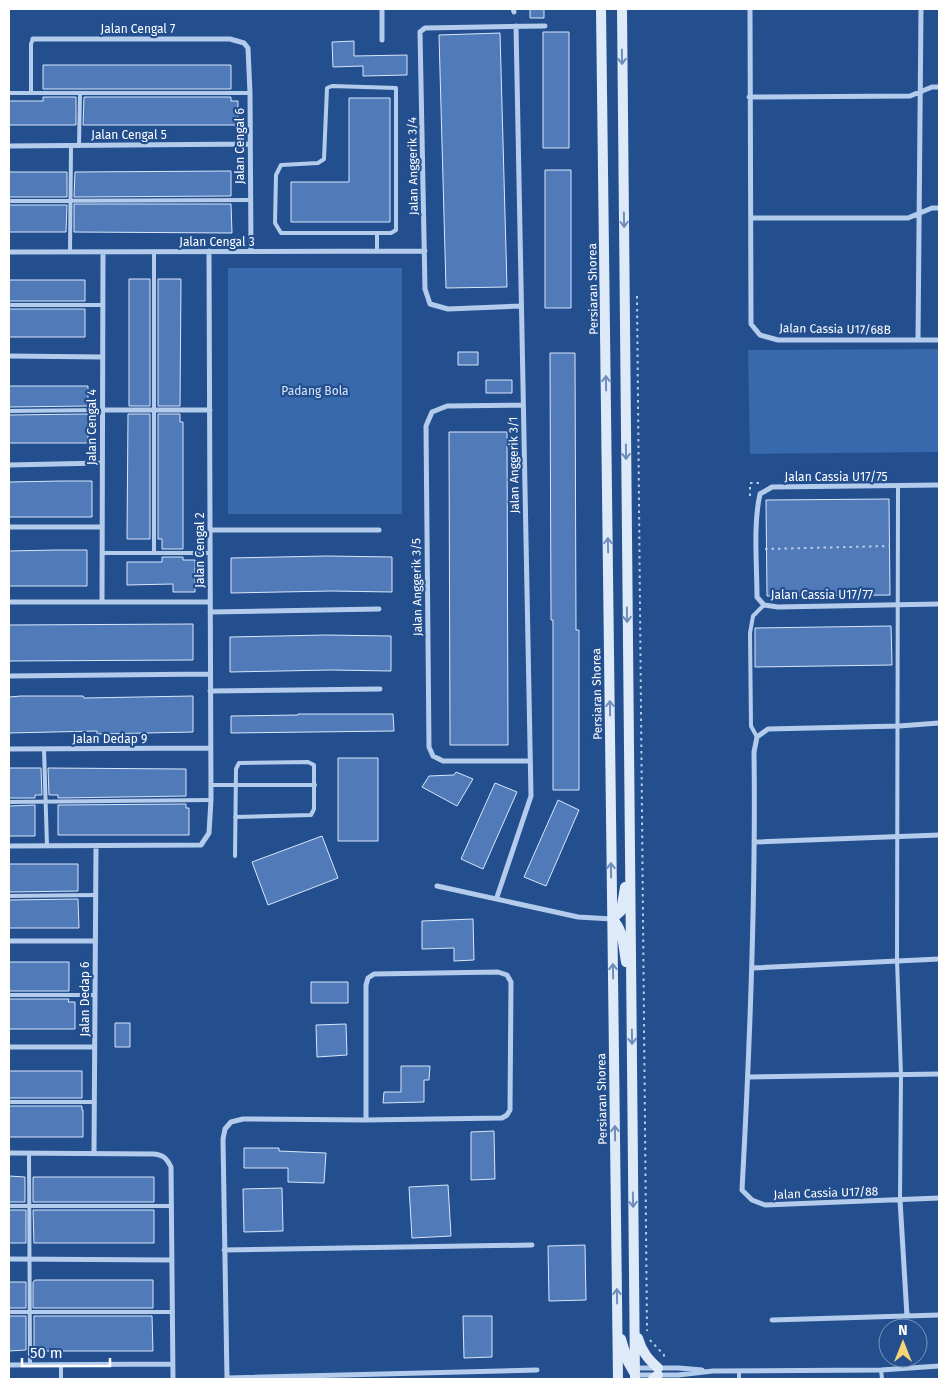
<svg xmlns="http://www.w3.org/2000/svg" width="948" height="1388" viewBox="0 0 948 1388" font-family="'Fira Sans',sans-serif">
<rect width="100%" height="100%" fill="#234f8f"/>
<path fill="#3769ac" d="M228,268H402V514H228Z
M939,349V452L750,454L748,350Z"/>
<path fill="#507bb8" stroke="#d9e6f9" d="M530,9H544V18H530Z
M543,32H569V148H543Z
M500,33L507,287L446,288L439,35Z
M354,41V56L407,55V75L363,76V66L333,67L332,42Z
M43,65H231V89H43Z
M43,97H76V125H9V101H43Z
M84,97H231V101H238V125H83Z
M349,98H390V222H291V182H349Z
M545,170H571V308H545Z
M231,171V196L74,197L75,172Z
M9,172H67V197H9Z
M74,204H231L232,233L74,232Z
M9,205H67L66,232H9Z
M129,279H150V406H129Z
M158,279H181L180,406H158Z
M9,280H85V301H9Z
M9,309H85V337H9Z
M458,352H478V365H458Z
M550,353H575L576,630H579V790H553V620H551Z
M486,380H512V393H486Z
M9,386H88V406L9,407Z
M88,414V443H9V415Z
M128,414H150V539H127Z
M158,414H180V422H183V549H162V539H158Z
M449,432H507L508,745H450Z
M61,481H92V517H9V482Z
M889,499L890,595L767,596L766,500Z
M55,550H87V586H9V551Z
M327,556L392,557V592L331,591L231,593V558Z
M162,557H183V560H195V592H173V584L127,585V562H162Z
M193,624V660L9,661V625Z
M891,626L892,665L755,667V628Z
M326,635L391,636V671L330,670L230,672V637Z
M21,696H83L84,698L193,696V732L97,734V731L9,733V697Z
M298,714H393L394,731L231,733V716L298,715Z
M338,758H378V841H338Z
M9,768H41L42,795H35V798H9Z
M48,768L186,769V796L58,798V795H49Z
M456,772L473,779L457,806L422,787L429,776L454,775Z
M495,783L517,792L483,869L461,859Z
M558,800L579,810L546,886L524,877Z
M186,804V808H189V835H58V805Z
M35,805V836H9V806Z
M322,836L338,878L268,905L252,862Z
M9,864H78V891L9,892Z
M78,899L79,928H9V900Z
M473,919L474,960L454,961V948L422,949V921Z
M9,962H69V991H9Z
M311,982H348V1003H311Z
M9,999H69L68,1002H75V1029H9Z
M115,1023H130V1047H115Z
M346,1024L347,1055L317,1057L316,1025Z
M401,1066H430L429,1080H424V1102L383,1103L384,1092H401Z
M9,1071H82V1098H9Z
M9,1106H82V1110H83V1137H9Z
M494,1131L495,1179L471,1180V1132Z
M244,1148H279V1151L326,1153L324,1183L288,1182V1168H244Z
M9,1176L25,1177V1202H9Z
M33,1177H154V1202H33Z
M448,1185L451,1236L412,1238L409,1187Z
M282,1188L283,1231L244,1232L243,1189Z
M9,1210H26V1243H9Z
M33,1210H154V1243H34Z
M585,1245L586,1300L549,1301L548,1246Z
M35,1280H153V1308H33V1282Z
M9,1282H26V1308H9Z
M9,1316H26V1350L9,1351Z
M34,1316H152L153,1351H34Z
M463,1316H492V1357L464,1358Z"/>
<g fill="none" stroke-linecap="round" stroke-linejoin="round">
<path stroke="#b4ccec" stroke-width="2" stroke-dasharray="2.5 4" stroke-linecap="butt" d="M637,296L647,1331
M750,496V483H760
M765,549L890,546
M650,1340L664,1355V1357"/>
<path stroke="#b4ccec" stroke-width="4" d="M332,86L396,88V230L391,233H281L275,223L276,175L281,165L318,163L324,159L327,88Z
M9,93H250
M31,93V44L33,39
M79,146L80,93
M9,201L250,200
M377,251V234
M70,252L71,146
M9,305H103
M9,411L102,410
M898,486L897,960L901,1075L900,1200
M102,553H210
M154,553V252
M757,737L751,726L750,633L753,616L764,605
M44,749L47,846
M211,785H315
M9,802L211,800
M235,817L311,815L314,809V765L308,762L239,763L236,769L235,856
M9,896L95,895
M9,995H95
M9,1102H94
M29,1153L30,1364
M9,1206H171
M9,1312H172
M61,1364V1379
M881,1370L882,1379
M739,1371V1379"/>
<path stroke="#b4ccec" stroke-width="5" d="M382,9V40
M513,9L514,12
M750,9L751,324L760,335L778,340H939
M33,39H230L244,43L248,48L250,93L251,251
M749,97L910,96L932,87H939
M9,146L250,144
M751,218H908L932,208H939
M9,252L425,251
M521,306L448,309L430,304L425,289L420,32L425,28L545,26
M918,340L921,9
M9,356L103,357
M523,405L447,406L432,412L426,426L429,747L433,756L443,761H529
M102,410H210
M9,465L102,463
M939,485L772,487L760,494C753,524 757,566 757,597L764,605L778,607L939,604
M9,527H102
M210,530H379
M9,602H210
M102,602L103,252
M210,612L379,609
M9,676L210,674
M210,691L380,689
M939,723L899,726L768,729L757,737L754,752C756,898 750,1044 742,1190L752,1200L765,1205L939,1198
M9,749L210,748
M755,842L939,835
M9,846L201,845L209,833L211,800L209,251
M437,886L578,917L612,919
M497,897L531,796L516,26
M9,941H95
M752,968L939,959
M9,1047H94
M749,1077L939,1074
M9,1153L154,1154C164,1155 167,1159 171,1167L173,1379
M94,1153L96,846
M900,1200L907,1316
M224,1250L532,1245
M9,1259L172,1260
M772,1320L939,1315
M9,1365L172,1364
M635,1368H679L702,1370
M635,1375H678L713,1371L881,1370L939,1366
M227,1378L537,1370
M227,1379L223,1139L225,1129L231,1122L243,1119L366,1120L502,1118L507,1115L510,1110L511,982L507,975L498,972L374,974L368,978L366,985V1120"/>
<path stroke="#dfeaf9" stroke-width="10" d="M601,9L618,1379
M622,9L635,1379
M612,919C624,930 623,946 626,962
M612,919L621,911L625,887
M638,1338C642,1352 648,1359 658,1368
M621,1339L628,1362L635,1374
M653,1379L658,1375"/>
</g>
<defs><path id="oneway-shaft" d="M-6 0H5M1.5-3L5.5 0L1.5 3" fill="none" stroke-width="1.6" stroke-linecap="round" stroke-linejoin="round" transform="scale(1.25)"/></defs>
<g stroke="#6e8db9">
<use href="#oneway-shaft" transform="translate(622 57) rotate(89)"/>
<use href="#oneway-shaft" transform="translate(624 220) rotate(89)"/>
<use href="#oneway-shaft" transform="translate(606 383) rotate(-91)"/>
<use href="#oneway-shaft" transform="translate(626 452) rotate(89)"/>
<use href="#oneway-shaft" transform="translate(608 545) rotate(-91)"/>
<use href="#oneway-shaft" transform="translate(627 615) rotate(89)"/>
<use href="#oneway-shaft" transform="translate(610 708) rotate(-91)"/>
<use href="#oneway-shaft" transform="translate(611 870) rotate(-91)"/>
<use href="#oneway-shaft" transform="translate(613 971) rotate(-91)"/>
<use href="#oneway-shaft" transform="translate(632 1037) rotate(89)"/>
<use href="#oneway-shaft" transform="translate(615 1133) rotate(-91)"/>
<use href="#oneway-shaft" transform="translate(633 1200) rotate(89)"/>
<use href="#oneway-shaft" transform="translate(617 1296) rotate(-91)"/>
</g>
<g text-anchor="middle" stroke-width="4.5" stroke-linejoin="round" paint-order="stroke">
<g font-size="12" fill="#fff" stroke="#234f8f">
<text x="138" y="33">Jalan Cengal 7</text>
<text x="129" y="139">Jalan Cengal 5</text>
<text transform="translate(240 146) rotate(-90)" y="4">Jalan Cengal 6</text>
<text transform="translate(413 166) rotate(-91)" y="4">Jalan Anggerik 3/4</text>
<text x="217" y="246">Jalan Cengal 3</text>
<text transform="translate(593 289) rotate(-91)" y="4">Persiaran Shorea</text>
<text transform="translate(835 329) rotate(1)" y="4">Jalan Cassia U17/68B</text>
<text transform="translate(92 427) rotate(-90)" y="4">Jalan Cengal 4</text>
<text transform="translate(514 465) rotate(-91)" y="4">Jalan Anggerik 3/1</text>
<text x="836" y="481">Jalan Cassia U17/75</text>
<text transform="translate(200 550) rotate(-90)" y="4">Jalan Cengal 2</text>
<text transform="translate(417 587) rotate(-91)" y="4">Jalan Anggerik 3/5</text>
<text x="822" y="599">Jalan Cassia U17/77</text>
<text transform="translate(597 694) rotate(-91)" y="4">Persiaran Shorea</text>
<text x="110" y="743">Jalan Dedap 9</text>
<text transform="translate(85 999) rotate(-90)" y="4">Jalan Dedap 6</text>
<text transform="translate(602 1099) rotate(-91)" y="4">Persiaran Shorea</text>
<text transform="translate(826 1193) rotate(-2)" y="4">Jalan Cassia U17/88</text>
</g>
<g font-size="12" fill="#d9e6f9" stroke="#234f8f">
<text x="315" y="395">Padang Bola</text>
</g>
</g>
<rect width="948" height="1388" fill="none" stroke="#ffffff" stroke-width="20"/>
<g transform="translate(903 1343)"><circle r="24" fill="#234f8f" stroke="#7b95bc"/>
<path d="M0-4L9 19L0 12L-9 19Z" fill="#f7d577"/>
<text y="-8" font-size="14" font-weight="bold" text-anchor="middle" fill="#ffffff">N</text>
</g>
<path d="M22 1358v8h88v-8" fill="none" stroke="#ffffff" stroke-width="2.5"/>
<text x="30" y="1358" font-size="15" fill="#ffffff" stroke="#234f8f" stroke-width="4" paint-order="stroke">50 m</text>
</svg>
